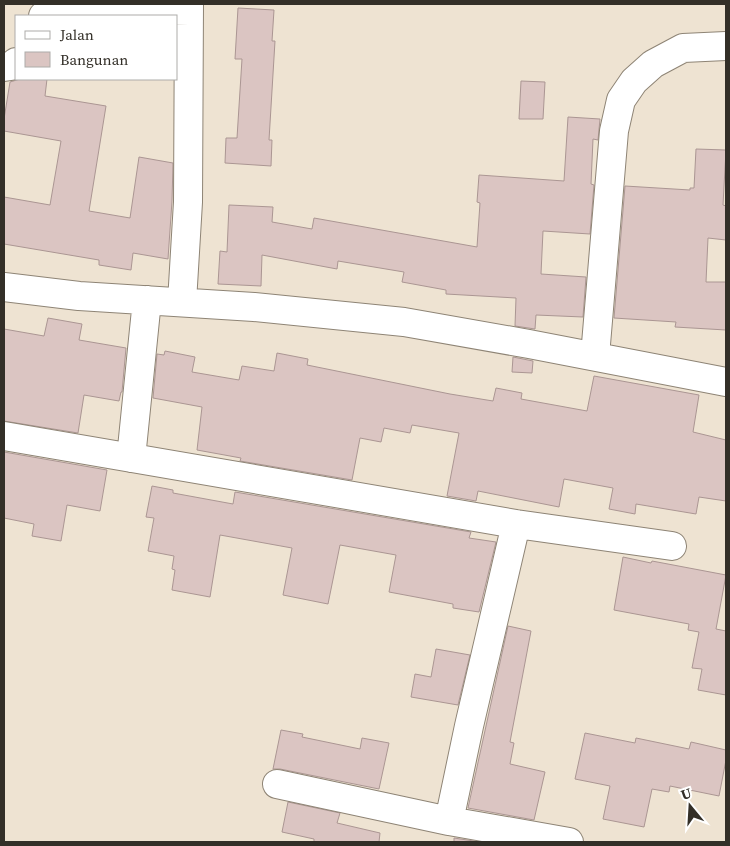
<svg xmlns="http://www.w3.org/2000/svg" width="730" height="846" viewBox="0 0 730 846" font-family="'Source Serif 4',serif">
<rect width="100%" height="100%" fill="#eee3d2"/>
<path fill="#dbc5c2" stroke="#ab9693" d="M238,8L274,10L272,41H275L269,140H272L271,166L225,163L226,138H237L242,59H235Z
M20,79H47L45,96L106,106L89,211L130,218L139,157L173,163L172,201L168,259L133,253L131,270L99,265V260L4,244V197L50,205L61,141L4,131V119L10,82Z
M521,81L545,82L543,119H519Z
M568,117L600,119L598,140L593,139L591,184L594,185L590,234L543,231L541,274L586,277L583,317L536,315L535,329L515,326L516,298L446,294V290L402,282L404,272L338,261L337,269L262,255L261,286L218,284L220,251L227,252L229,205L273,207L272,222L312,229L314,218L477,247L480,203L477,202L479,175L564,181Z
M696,149L726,150L723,205L726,206V240L708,238L706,282H726V330L675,327L676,322L614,318L625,186L690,190V188H694Z
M48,318L82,324L79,340L126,348L122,392H121L119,401L84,395L78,433L4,421V329L44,336Z
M165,351L195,357L192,372L239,380L242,366L274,371L277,353L308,359L307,365L450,394L493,401L496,388L522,393L521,399L587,411L594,376L699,395L693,432L726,440V501L699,497L696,514L636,504L635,514L609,509L613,488L564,479L559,507L478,491L476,501L447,496L459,433L412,425L410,433L384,428L381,442L360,438L352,480L240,461L241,458L197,450L202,407L153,398L157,354L164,355Z
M513,357L533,361L532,373L512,372Z
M4,452L107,470L100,511L67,505L61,541L32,536L34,524L4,518Z
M152,486L173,490V493L233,504L235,492L471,532L469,538L496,542L479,612L453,608V604L389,592L396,555L340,545L328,604L283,595L292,548L220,535L210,597L172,590L175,570L172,569L174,556L148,551L154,518L146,517Z
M623,557L651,563L652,561L726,575L716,629L726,631V695L698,690L702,669L692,668L699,632L688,630L689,624L614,610Z
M508,626L531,631L510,742L514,743L510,764L545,772L534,820L468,808Z
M436,649L470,655L458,705L411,697L415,674L431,677Z
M281,730L303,734L302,737L360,749L362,738L389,743L379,789L280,769H273Z
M585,733L635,743L636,738L689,749L691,742L726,750V760L719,796L670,786L669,792L652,789L644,827L603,819L610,786L575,779Z
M288,802L340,813L337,823L380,833L379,842H314V839L282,832Z
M454,838L480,842H454Z"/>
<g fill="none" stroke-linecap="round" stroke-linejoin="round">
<g stroke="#8e8475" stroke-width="30">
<path id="minor" d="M43,16L55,11L67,9L189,11
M4,67L11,66L16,62
M4,287L79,296L254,307L404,322L529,344L726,382
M182,302L188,202L189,4
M595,356L614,131L621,100L634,81L653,64L683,48L726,46
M4,436L516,524L672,546
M131,458L147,300
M277,784L449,821L569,842
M449,821L469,726L516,524"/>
</g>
<use href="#minor" stroke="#fff" stroke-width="28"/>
</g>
<rect width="730" height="846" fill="none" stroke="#332f28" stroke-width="10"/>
<rect x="15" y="15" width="162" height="65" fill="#ffffff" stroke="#adaca9"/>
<rect x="25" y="31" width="25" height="8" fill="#ffffff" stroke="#adaca9"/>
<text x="60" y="40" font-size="15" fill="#332f28">Jalan</text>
<rect x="25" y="52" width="25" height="15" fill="#dbc5c2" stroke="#adaca9"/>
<text x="60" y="65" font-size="15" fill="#332f28">Bangunan</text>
<g transform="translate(690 806) rotate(342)" stroke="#ffffff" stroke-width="4" paint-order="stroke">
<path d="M0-4L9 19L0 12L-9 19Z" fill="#332f28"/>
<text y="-8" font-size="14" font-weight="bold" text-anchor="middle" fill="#332f28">U</text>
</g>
</svg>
